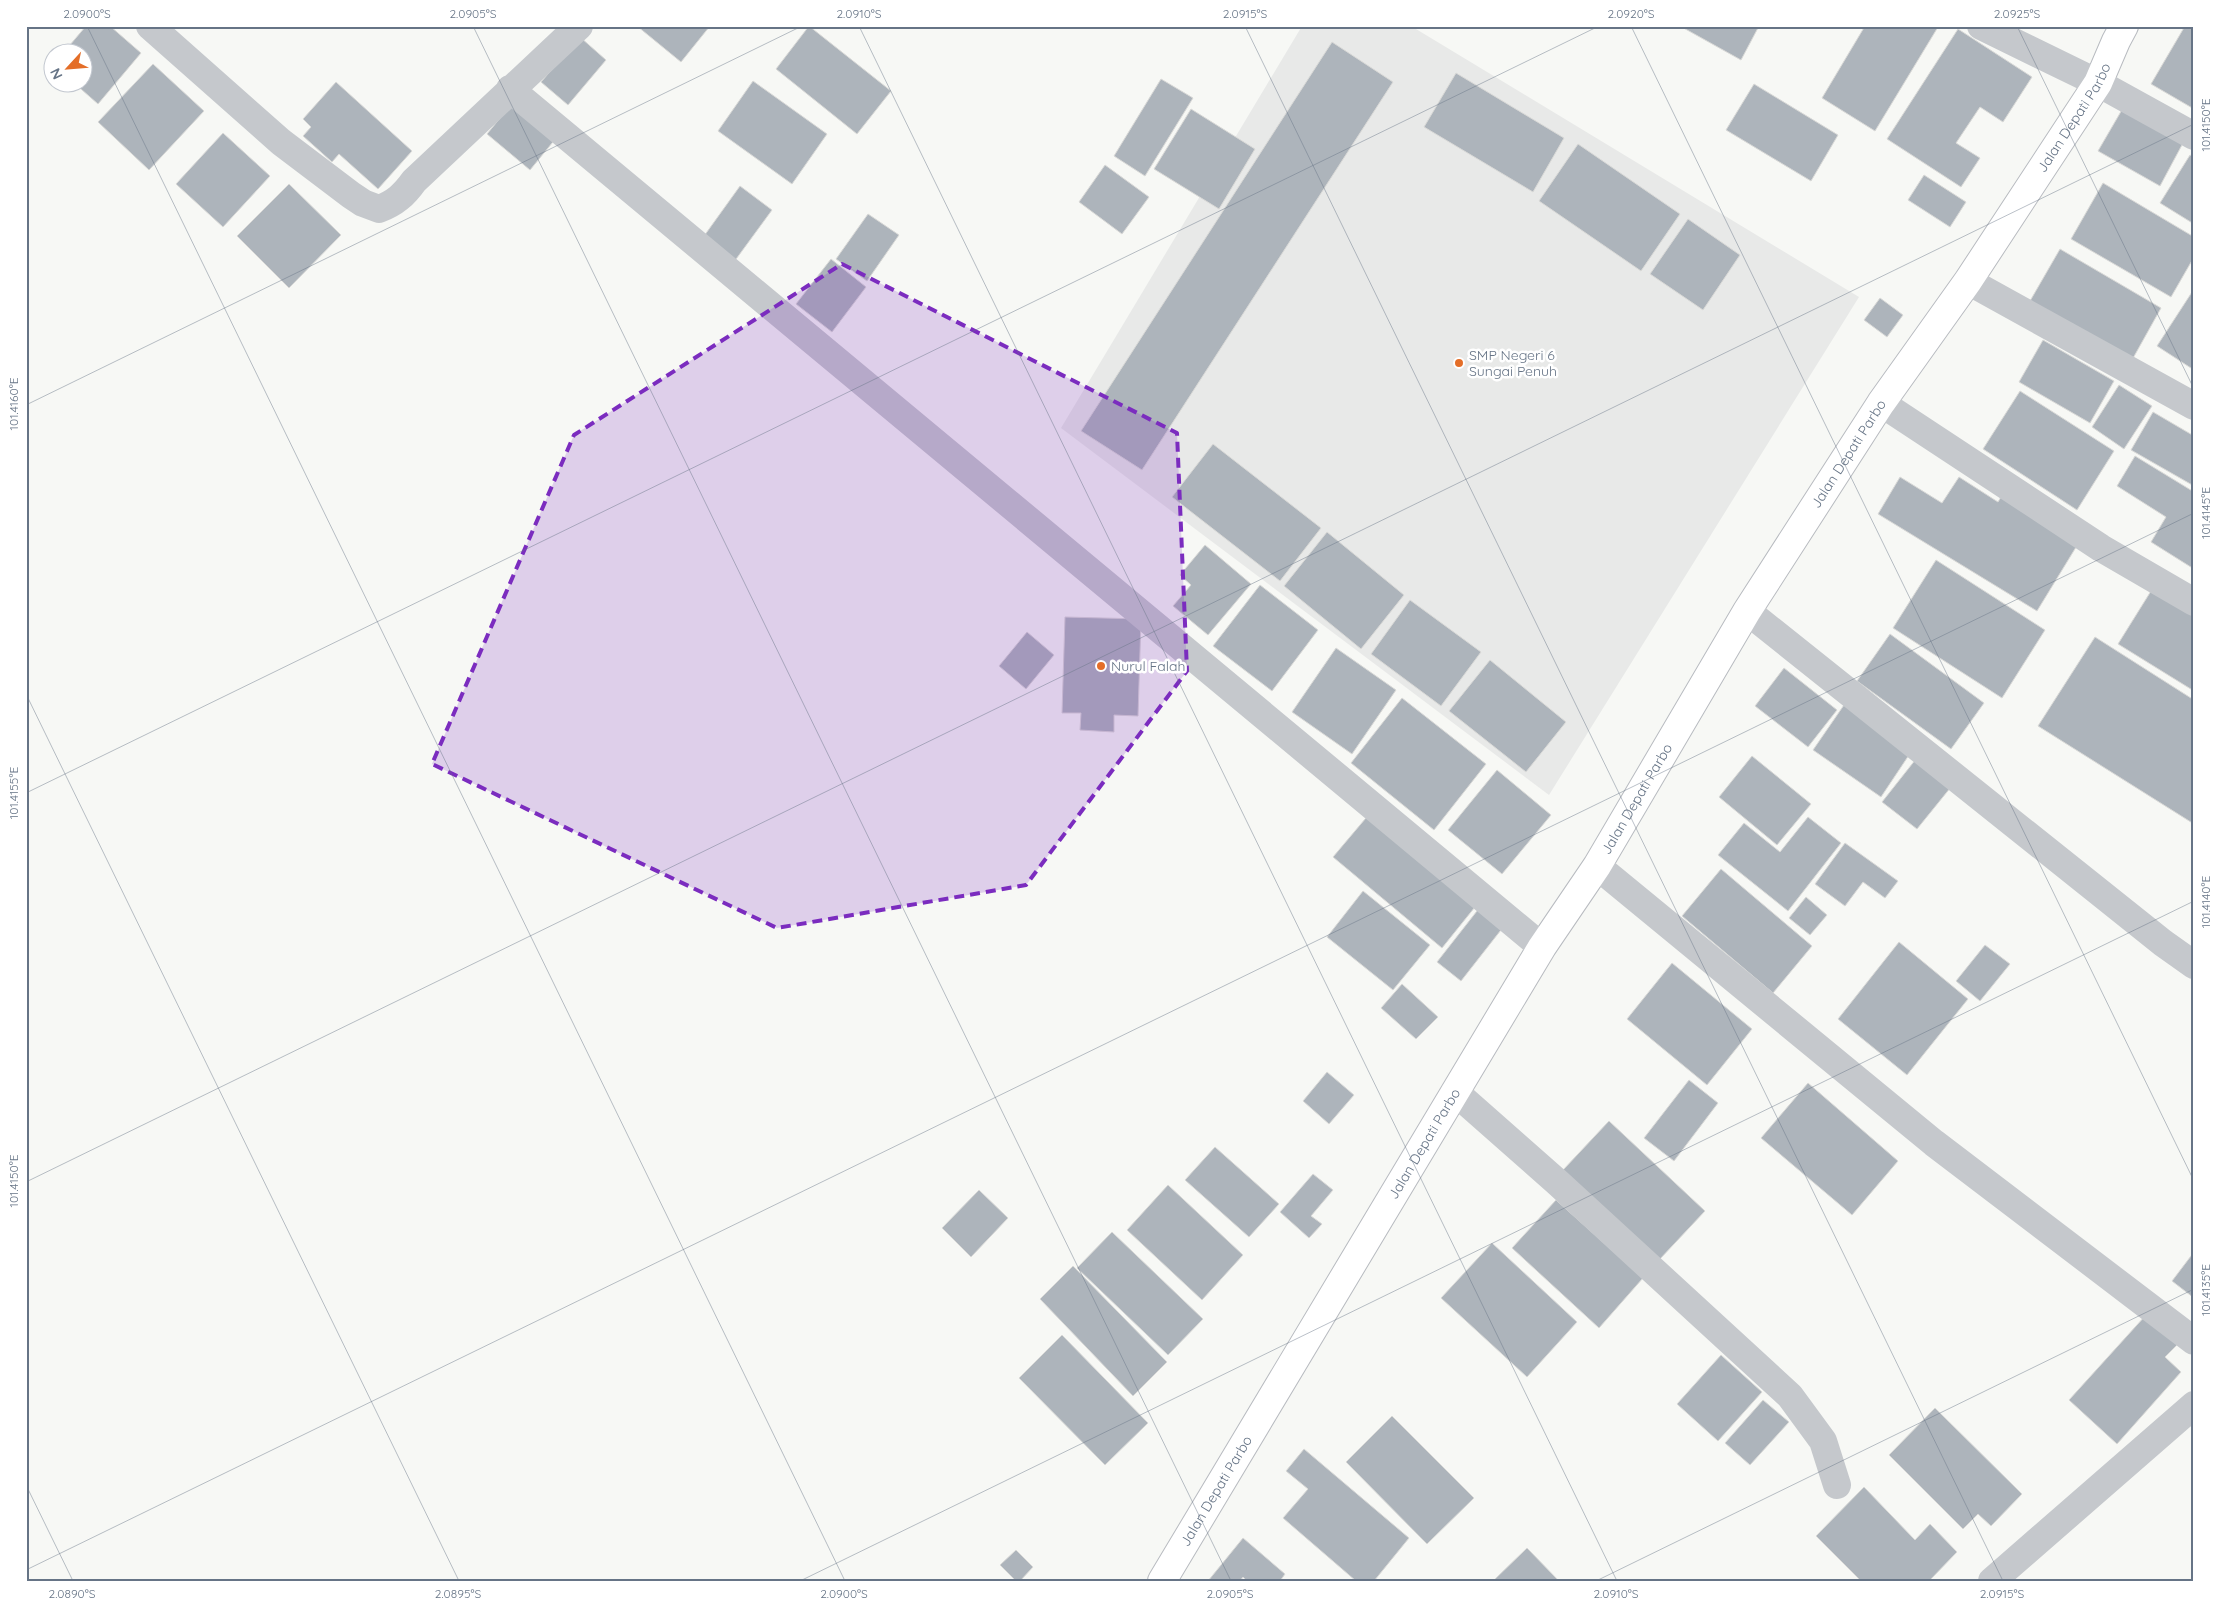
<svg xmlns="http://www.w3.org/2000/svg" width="2220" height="1607" viewBox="0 0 2220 1607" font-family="Quicksand,sans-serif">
<rect width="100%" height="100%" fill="#f7f8f5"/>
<path fill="#e8e9e8" d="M1302,26H1411L1859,297L1549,795L1061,428Z"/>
<path fill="#adb4bb" stroke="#d9d9d7" d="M86,26H110L141,53L98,104L73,82H82V52H64Z
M637,26H710L681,62Z
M809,26L891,91L857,134L776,69Z
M1680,26H1759L1741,60Z
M1865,26L1938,27L1875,131L1822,98Z
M2185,26H2194V109L2151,84Z
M1958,29L2032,77L2003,122L1980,107L1956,143L1980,158L1961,187L1887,139Z
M580,37L606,60L568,105L541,82Z
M1332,42L1393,82L1142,470L1081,431Z
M153,64L204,111L149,170L98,122Z
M1456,73L1564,138L1533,192L1424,127Z
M1161,79L1193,98L1145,176L1114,156Z
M753,81L827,134L792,184L718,131Z
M336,82L412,151L378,189L339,154L332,162L303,136L311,127L303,119Z
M1754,84L1838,135L1811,181L1726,130Z
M514,101L557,137L530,170L487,134Z
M2123,108L2183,143L2160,186L2098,151Z
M1191,109L1255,149L1219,209L1154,169Z
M223,133L270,176L223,227L176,184Z
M1578,144L1680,214L1641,271L1539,201Z
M2190,155L2194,157V224L2160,203Z
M1105,165L1149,197L1122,234L1079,202Z
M1924,175L1966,202L1950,227L1908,200Z
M2103,183L2194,237V257L2171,297L2071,239Z
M289,184L341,235L289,288L237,236Z
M740,186L772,210L731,266L699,243Z
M868,214L899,235L867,281L836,259Z
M1688,219L1740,255L1703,310L1650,274Z
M2060,249L2161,308L2132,360L2030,301Z
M831,259L866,287L832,332L796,304Z
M2194,289V370L2157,346Z
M1880,298L1903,315L1887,337L1864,320Z
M2043,340L2114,381L2090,423L2019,382Z
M2119,385L2152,406L2124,449L2092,427Z
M2020,391L2114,451L2077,510L1983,449Z
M2153,412L2194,436V486L2131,450Z
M1213,444L1321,528L1280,581L1172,497Z
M2135,456L2194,492V569L2151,542L2166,517L2117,486Z
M1900,477L1942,503L1959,477L1998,502L2004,492L2081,539L2037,611L1878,514Z
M1327,532L1404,595L1361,649L1284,586Z
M1205,545L1251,584L1208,635L1173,606L1191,585L1180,575Z
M1936,560L2045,630L2002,698L1893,628Z
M2156,583L2194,607V691L2118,644Z
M1260,585L1318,630L1272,691L1213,646Z
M1410,600L1481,652L1441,706L1371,654Z
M1065,617L1141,619L1138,716L1114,715V732L1080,730L1081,713H1062Z
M1027,632L1054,655L1026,689L999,666Z
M1890,634L1984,703L1951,749L1857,681Z
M2095,637L2194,700V824L2038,726Z
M1336,648L1396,690L1352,754L1292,712Z
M1490,660L1566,722L1526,772L1449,711Z
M1784,668L1837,710L1808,747L1755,706Z
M1402,698L1486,764L1434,830L1351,763Z
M1844,705L1911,752L1881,797L1813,750Z
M1752,756L1811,804L1777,845L1719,797Z
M1916,759L1951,787L1917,829L1882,802Z
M1497,770L1551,815L1502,874L1448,830Z
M1371,812L1479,902L1442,948L1333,857Z
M1808,817L1841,843L1788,911L1718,855L1744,823L1780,852Z
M1845,843L1898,881L1885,898L1863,882L1845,906L1815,884Z
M1721,869L1812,946L1773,993L1682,916Z
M1363,891L1430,945L1393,990L1327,937Z
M1806,897L1827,915L1810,935L1789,918Z
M1484,902L1508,921L1461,981L1437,962Z
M1899,942L1968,999L1907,1075L1838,1019Z
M1985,945L2010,964L1980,1001L1956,981Z
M1672,963L1752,1029L1707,1085L1627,1019Z
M1402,984L1438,1017L1416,1039L1381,1008Z
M1327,1072L1354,1095L1329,1124L1303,1101Z
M1689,1080L1718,1103L1674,1161L1644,1138Z
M1808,1083L1898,1161L1852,1215L1761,1138Z
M1609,1121L1705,1211L1659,1260L1563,1170Z
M1215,1147L1279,1204L1249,1237L1185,1180Z
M1313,1174L1333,1190L1311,1216L1322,1224L1309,1238L1280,1212Z
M1168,1185L1243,1255L1202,1300L1127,1230Z
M979,1190L1008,1218L971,1257L942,1228Z
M1556,1200L1643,1278L1599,1328L1512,1248Z
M1112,1232L1203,1319L1168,1355L1077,1268Z
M1492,1243L1577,1322L1527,1377L1441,1298Z
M2194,1252V1298L2172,1281Z
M1073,1266L1167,1362L1133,1396L1040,1299Z
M2146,1315L2178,1344L2165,1357L2181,1372L2117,1444L2069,1400Z
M1062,1335L1148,1423L1105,1465L1019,1378Z
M1721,1355L1762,1392L1718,1441L1677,1404Z
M1763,1400L1789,1422L1750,1465L1725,1443Z
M1935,1408L2022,1494L1991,1526L1978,1514L1963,1529L1889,1455Z
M1392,1416L1474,1498L1427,1544L1346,1462Z
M1304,1449L1409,1538L1374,1581H1356L1283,1518L1308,1489L1286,1471Z
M1864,1487L1915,1540L1930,1524L1957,1552L1929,1581H1861L1816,1536Z
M1243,1538L1285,1574L1280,1581H1247L1243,1577L1240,1581H1208Z
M1527,1548L1559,1581H1493Z
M1016,1550L1033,1567L1020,1581H1016L1000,1565Z"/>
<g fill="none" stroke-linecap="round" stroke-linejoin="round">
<g stroke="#b8bbc0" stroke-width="30">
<g id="primary">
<path id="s1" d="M1162,1581L1542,947L1597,866L1747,611L1881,403L1968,281L2098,83L2116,41L2124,26"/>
</g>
</g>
<path stroke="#c5c8cc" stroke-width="28" d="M150,26L281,142L351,195L363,203L379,209C395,203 404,195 414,181L579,26
M1981,26L2098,83
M510,89L1542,947
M1968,281L2194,406
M1881,403L2101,548L2194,602
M1747,611L2163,943L2194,965
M1597,866L1934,1143L2194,1341
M1455,1092L1557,1182L1790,1396L1823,1441L1837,1485
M1992,1581L2194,1405"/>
<path stroke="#c5c8cc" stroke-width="28" d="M2098,83L2194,136"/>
<use href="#primary" stroke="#fff" stroke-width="28"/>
</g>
<path fill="#7b2cbf" fill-opacity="0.2" stroke="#7b2cbf" stroke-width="4" stroke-dasharray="10 6" stroke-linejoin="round" d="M842,264L1177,433L1187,671L1026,885L777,928L432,764L574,435Z"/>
<path fill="none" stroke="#667486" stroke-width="1" stroke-opacity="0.45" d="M87,26L845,1581M473,26L1231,1581M859,26L1617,1581M1245,26L2003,1581M1631,26L2194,1181M2017,26L2194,389M26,405L802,26M26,694L459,1581M26,793L1599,26M26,1182L2194,124M26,1485L73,1581M26,1570L2194,513M800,1581L2194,901M1596,1581L2194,1289"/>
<g fill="#e46e28" stroke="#fff" stroke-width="2">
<circle cx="1459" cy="363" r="5"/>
<circle cx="1101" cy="666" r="5"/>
</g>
<g text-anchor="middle" stroke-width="5" stroke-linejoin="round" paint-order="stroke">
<g font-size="14" fill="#667486" stroke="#fff">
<text dy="5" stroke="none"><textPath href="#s1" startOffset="1725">Jalan Depati Parbo</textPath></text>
<text dy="5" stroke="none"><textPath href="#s1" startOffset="1320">Jalan Depati Parbo</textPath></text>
<text dy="5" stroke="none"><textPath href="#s1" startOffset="915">Jalan Depati Parbo</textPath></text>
<text dy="5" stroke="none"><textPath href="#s1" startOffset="510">Jalan Depati Parbo</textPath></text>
<text dy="5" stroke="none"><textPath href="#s1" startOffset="105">Jalan Depati Parbo</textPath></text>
</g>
<g font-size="14" fill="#667486" stroke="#fff" text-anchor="start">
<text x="1469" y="360">SMP Negeri 6<tspan x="1469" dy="16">Sungai Penuh</tspan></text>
<text x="1111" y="671">Nurul Falah</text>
</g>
</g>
<rect width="2220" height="1607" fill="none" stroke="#ffffff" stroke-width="55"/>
<g transform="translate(68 68) rotate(244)"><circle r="24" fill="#ffffff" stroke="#c2c7cf"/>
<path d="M0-4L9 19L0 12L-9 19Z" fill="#e46e28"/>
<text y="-8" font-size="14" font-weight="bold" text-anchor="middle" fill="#667486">N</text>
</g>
<rect x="28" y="28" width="2164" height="1552" fill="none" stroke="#667486" stroke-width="2"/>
<g font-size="12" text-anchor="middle" fill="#667486">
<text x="87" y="18">2.0900°S</text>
<text x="473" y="18">2.0905°S</text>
<text x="859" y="18">2.0910°S</text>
<text x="1245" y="18">2.0915°S</text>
<text x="1631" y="18">2.0920°S</text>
<text x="2017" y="18">2.0925°S</text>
<text transform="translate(2206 125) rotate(-90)" y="4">101.4150°E</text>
<text transform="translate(14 404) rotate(-90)" y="4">101.4160°E</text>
<text transform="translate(2206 513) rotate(-90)" y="4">101.4145°E</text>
<text transform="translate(14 793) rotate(-90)" y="4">101.4155°E</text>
<text transform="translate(2206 902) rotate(-90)" y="4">101.4140°E</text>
<text transform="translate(14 1181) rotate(-90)" y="4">101.4150°E</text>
<text transform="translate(2206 1290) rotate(-90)" y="4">101.4135°E</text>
<text x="72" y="1598">2.0890°S</text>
<text x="458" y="1598">2.0895°S</text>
<text x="844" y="1598">2.0900°S</text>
<text x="1230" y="1598">2.0905°S</text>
<text x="1616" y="1598">2.0910°S</text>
<text x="2002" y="1598">2.0915°S</text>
</g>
</svg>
